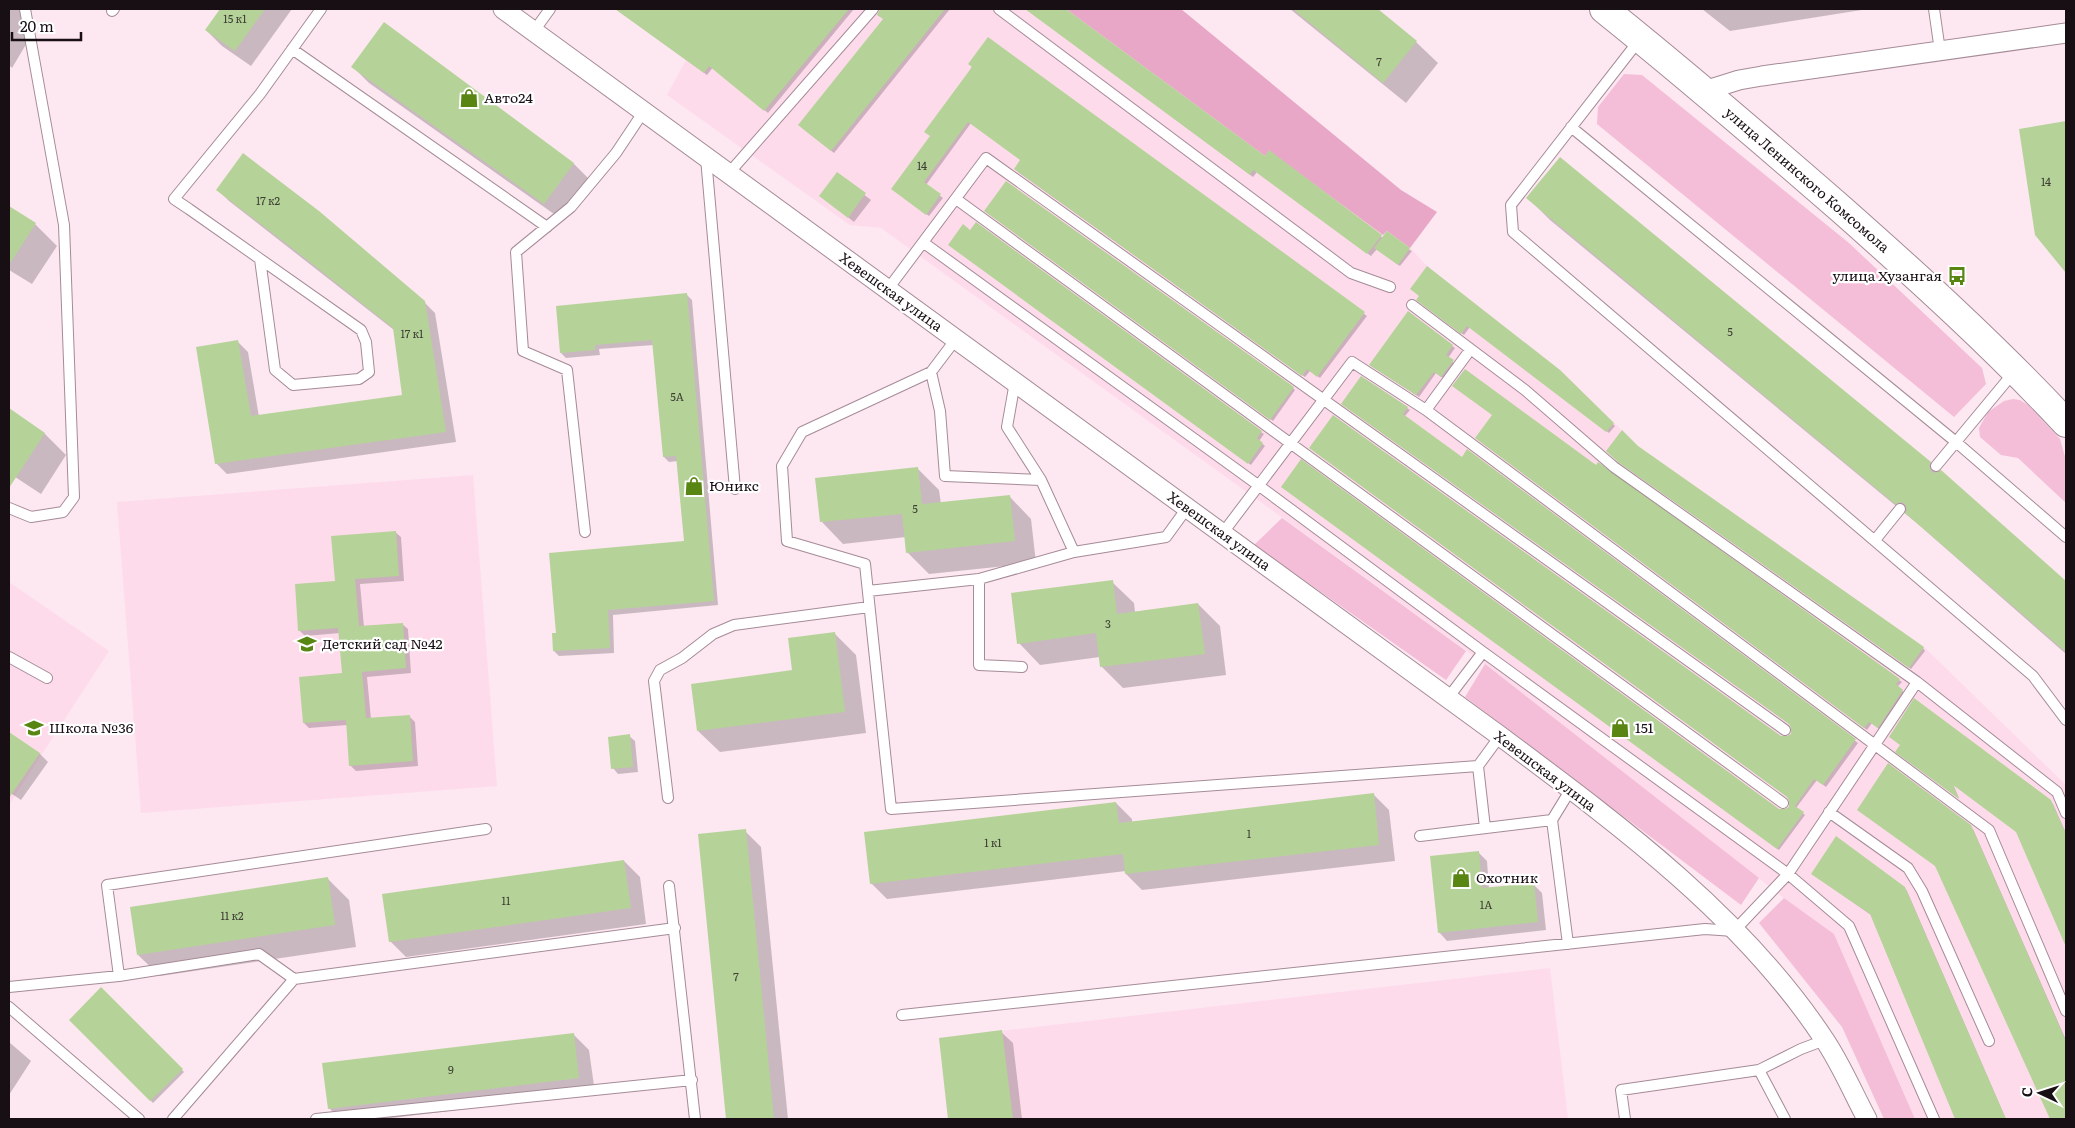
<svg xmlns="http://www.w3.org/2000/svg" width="2075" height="1128" viewBox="0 0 2075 1128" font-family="Literata,serif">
<rect width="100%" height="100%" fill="#fde7f1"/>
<path fill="#fedbeb" d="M615,9H1066L1264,155L1269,150L1383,235L1387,231L1410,248L1427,266L1560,370L1638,446L1924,647L2066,785V1119H1915L1834,934L1784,898L1485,664L881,228L850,225L667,95L686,60Z
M473,475L497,786L141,813L117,502Z
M9,582L109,651L9,805Z
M1550,968L1568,1119H948L939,1038Z"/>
<path fill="#f5bed8" d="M1624,74L1642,75L1849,243L1982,368L1986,384L1954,417L1597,124L1598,107Z
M2013,399L2020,400L2028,405L2060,439L2066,460V503L2018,458L2001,455L1980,437L1979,428L1988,412L2004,401Z
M1282,518L1466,651L1446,680L1254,545Z
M1485,664L1759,878L1741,905L1465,697Z
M1784,898L1834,934L1915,1119H1884L1842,1027L1759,923Z"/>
<path fill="#e8a7c6" d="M1066,9H1181L1401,190L1437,212L1410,248L1387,231L1383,235L1269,151L1265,156Z"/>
<path fill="#0003" d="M9,9H20L37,26L12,68L9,65Z
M221,9H292L251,66L222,46L206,30Z
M616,9H758L707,75Z
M798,9H854L768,113L734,85Z
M881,9H950L834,153L802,128L884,19Z
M1026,9H1064L1265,157L1383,238L1412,251L1400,266L1377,249L1371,256L1257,172L1253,177Z
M1290,9H1376L1416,42L1438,63L1406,103Z
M1702,9H1868L1730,31Z
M988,39L1367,316L1320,378L1310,371L1305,377L1018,172L1022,160L971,123L926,185L943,198L929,216L896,192L931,137Z
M353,67L573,163L589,179L561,219L369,83Z
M2066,123V271L2036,235L2020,130Z
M837,174L871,200L854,222L821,196Z
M218,190L424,302L435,313L456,442L227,474L216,463L238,342L248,352L259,417L404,396L394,330L229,201Z
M1528,198L1930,462L2066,582V654L1919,525L1550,220Z
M9,207L35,224L57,246L32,284L9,270Z
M988,213L1293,388L1295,390L1273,421Z
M952,247L1261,432L1264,434L1259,441L1265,446L1251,465Z
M687,295L692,300L718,605L613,615L614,653L559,656L554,651L557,634L685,542L678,461L669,462L664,457L654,345L599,349L600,355L566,358L561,353Z
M1420,296L1559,371L1615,426L1609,433L1470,327L1464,335L1420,302Z
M1452,346L1455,348L1448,358L1455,364L1444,379L1436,373L1419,397L1373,367Z
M1345,406L1407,408L1410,410L1405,416L1462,458L1467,451L1858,743L1826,787L1817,780L1796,808L1805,815L1779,850L1285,489L1778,810L1786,811L1790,807L1781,737L1788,738L1792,734L1791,725Z
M9,410L45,434L66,455L41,494L9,473Z
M1494,416L1596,467L1899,680L1902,682L1897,687L1905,693L1880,730L1872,723L1867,730L1479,440Z
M1637,447L1923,648L1925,651L1911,669L1622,464Z
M917,468L939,490L941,504L1010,497L1031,519L1036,563L929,574L907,552L906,537L843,544L822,522Z
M395,532L401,537L404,581L360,584L364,627L402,624L408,629L411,673L367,677L371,719L409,716L415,722L418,766L356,771L350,765L347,725L309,728L304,723L344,675L340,633L305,636L299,630L336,582Z
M1112,582L1134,603L1135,612L1198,604L1220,626L1226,675L1123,688L1101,666L1100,657L1040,665L1019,643Z
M834,633L856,655L866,733L720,752L698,731L793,672Z
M9,734L40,754L48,762L21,800L9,792Z
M629,736L635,741L638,772L618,774L613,768Z
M1901,745L2050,801L2053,804L2066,833V944L2017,832L1953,784L1959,798L1899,754Z
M1373,794L1389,810L1395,861L1142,890L1126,874V871L887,899L871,883L1116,803L1132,819V822Z
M1973,829L2066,1040V1119H2052L1937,867Z
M745,831L761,847L788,1119H727L699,835Z
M1478,852L1487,861L1489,889L1533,884L1542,893L1546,930L1447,941L1439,932Z
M624,861L640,877L646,924L406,957L390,941Z
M1815,876L1904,888L1907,891L2006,1119H1956L1871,915Z
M327,878L349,900L356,947L160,976L138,955Z
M101,989L184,1072L153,1103L70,1020Z
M1001,1032L1013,1043L1022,1119H950L940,1039Z
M573,1034L589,1050L595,1093L384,1119H340L329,1108Z
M9,1042L31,1061L9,1095Z"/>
<path fill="#b5d398" d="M220,9H265L235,51L205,30Z
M615,9H849L764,111L709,66L704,73Z
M880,9H945L831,151L798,125L883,19L877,15Z
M1025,9H1066L1265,156L1269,150L1382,235L1367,254L1253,170L1250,175Z
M1293,9H1378L1417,41L1383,83Z
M384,22L574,163L544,204L351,67Z
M988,37L1365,312L1317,377L1307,369L1302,376L1014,169L1020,160L968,122L924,182L941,194L926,215L891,189L930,136L924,132L972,67L968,64Z
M2066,121V273L2035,235L2019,129Z
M243,153L319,211L425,301L446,432L215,464L196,347L238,340L251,416L402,395L393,328L292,248L216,190Z
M1560,157L1931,462L1929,465L1931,471L1935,473L1941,470L2066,581V652L1905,513L1907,510L1905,504L1901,502L1895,504L1526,198Z
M837,172L866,193L848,218L819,196Z
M1006,181L1294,387L1270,420L984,211Z
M9,206L36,223L9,265Z
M976,222L1262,431L1257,438L1263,443L1248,464L948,245L963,224L970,230Z
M1387,231L1410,248L1398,265L1374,248Z
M1427,266L1560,370L1614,423L1606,432L1467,326L1461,334L1416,300L1419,296L1410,289Z
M687,293L714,601L608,610L610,648L553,651L552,633H556L549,553L684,541L676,456L663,457L652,340L595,345V350L560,353L556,306Z
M1408,311L1453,345L1446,355L1454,360L1441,377L1434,372L1416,395L1369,365Z
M1465,369L1596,465L1598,462L1900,679L1896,684L1903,690L1878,728L1869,722L1864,728L1475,438L1492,415L1452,386Z
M1361,376L1408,407L1403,414L1462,457L1467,449L1856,739L1823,785L1814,779L1795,806L1804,812L1777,849L1281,487L1301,459L1779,809H1785L1789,807V801L1787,797L1309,448L1333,415L1781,736H1787L1791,734V728L1789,724L1341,404Z
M9,408L45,433L9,488Z
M1622,430L1638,446L1924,647L1909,668L1618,462L1606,451Z
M918,467L922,504L1010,495L1015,541L906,553L902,514L820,522L815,478Z
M396,531L399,576L355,579L359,626L403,623L406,668L362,672L366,718L410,715L413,761L349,766L346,720L303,723L299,677L342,673L338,628L298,631L295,584L335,581L331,536Z
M1113,580L1117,614L1198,603L1205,654L1100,667L1096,633L1017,644L1011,593Z
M835,632L845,712L697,731L691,684L792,670L788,638Z
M1914,698L2051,800L2066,834V947L2016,832L1953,785L1959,799L1895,752L1900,745L1889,737Z
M9,732L40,753L9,798Z
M630,734L633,767L611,769L608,737Z
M1888,763L1971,825L2066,1041V1119H2050L1935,866L1857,810Z
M1374,793L1379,845L1125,874L1123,854L870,884L864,832L1116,802L1119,823Z
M746,829L774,1119H726L698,834Z
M1836,836L1905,887L2006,1119H1955L1870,914L1811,874Z
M1479,851L1482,888L1534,883L1538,922L1438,933L1430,856Z
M624,860L631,908L389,942L382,894Z
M328,877L335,925L137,955L130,907Z
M101,987L183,1069L150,1101L69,1020Z
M1002,1030L1013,1119H948L939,1038Z
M574,1033L579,1078L328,1109L322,1063Z"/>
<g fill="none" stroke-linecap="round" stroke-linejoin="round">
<g stroke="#a58b97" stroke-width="12">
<path id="lane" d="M999,9L1351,273L1390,287
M1934,9L1940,51
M112,11L114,9
M534,31L550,9
M1640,39L1511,205L1513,232L2033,676L2066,720
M292,49L547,227
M1571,127L1956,442L2066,537
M706,158L735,489
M729,173L873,9
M956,199L1783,803
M924,243L1258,485L1483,652L1788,874L1849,926L1934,1119
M260,259L275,370L293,385L359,379L369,372L366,342L361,330L189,209L174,199L260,94L321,9
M888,289L986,158L1785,730
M1412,305L1525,390L1614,467L1917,682
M956,339L931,372L802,432L782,466L787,541L865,564L891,809L1478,766
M931,372L940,411L945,476L1041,480
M1015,382L1007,427L1041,480L1074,552L1166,537L1187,508
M1426,410L1989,830L2066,1011
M1936,466L2014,372
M9,508L31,517L63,512L74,497L64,225L25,9
M585,532L567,370L523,351L516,252L571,207L616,153L644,111
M1222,534L1352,362L1426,410L1470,350
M1875,540L1900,509
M868,591L979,579
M9,657L47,678
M1022,667L979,665V579L1074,552
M1448,698L1483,652
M668,798L654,681L660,670L682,658L713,634L734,625L869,607
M1829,812L1908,868L1922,891L1989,1041
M1552,820L1571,789
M1485,828L1478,766L1500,736
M1420,836L1552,820L1568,944
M669,886L695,1119
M119,976L107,885L486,829
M9,987L119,976L259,954L294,979
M9,1007L139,1119
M902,1015L1705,929L1734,931L1788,874L1917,682L2057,792L2066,813
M1759,1070L1801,1049L1825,1040
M173,1119L294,979L675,928
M316,1119L692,1080
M1625,1119L1621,1090L1759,1070L1785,1119"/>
</g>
<g stroke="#a58b97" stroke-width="21">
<path id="street" d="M503,9L1500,736C1618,824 1742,915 1824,1039C1841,1064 1853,1093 1867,1119
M1704,91L1739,80L1762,76L2066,33"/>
</g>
<g stroke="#a58b97" stroke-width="30">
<path id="secondary" d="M1604,9C1685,74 1763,141 1841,209C1919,278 1995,347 2066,423"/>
</g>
<use href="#lane" stroke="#fff" stroke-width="10"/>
<use href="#street" stroke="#fff" stroke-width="19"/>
<use href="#secondary" stroke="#fff" stroke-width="28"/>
</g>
<defs>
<g id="shop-bare" transform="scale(1.5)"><path d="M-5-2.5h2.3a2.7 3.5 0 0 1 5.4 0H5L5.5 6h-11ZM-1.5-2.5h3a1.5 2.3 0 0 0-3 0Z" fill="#598513" stroke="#fff" stroke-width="2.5" paint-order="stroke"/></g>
<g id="bus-bare" transform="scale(1.5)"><path d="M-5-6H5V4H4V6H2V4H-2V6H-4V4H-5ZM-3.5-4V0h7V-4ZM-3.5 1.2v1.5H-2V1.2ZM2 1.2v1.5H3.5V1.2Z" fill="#598513" stroke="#fff" stroke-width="2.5" paint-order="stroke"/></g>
<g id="school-bare" transform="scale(1.5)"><path d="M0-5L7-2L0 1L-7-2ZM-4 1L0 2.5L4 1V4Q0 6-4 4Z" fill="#598513" stroke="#fff" stroke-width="2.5" paint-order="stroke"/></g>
</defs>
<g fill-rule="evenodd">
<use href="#shop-bare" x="469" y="98"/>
<use href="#bus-bare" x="1957" y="276"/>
<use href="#shop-bare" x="694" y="486"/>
<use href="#school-bare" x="307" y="644"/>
<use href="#school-bare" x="34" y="728"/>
<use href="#shop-bare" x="1620" y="728"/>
<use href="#shop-bare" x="1461" y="878"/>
</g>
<g text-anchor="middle" stroke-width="4.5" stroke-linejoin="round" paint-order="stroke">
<g font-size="11" fill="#3f4035">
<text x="235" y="23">15 к1</text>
<text x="1379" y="66">7</text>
<text x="922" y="170">14</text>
<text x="2046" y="186">14</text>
<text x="268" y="205">17 к2</text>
<text x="1730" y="336">5</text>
<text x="412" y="338">17 к1</text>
<text x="677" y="401">5А</text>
<text x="915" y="513">5</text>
<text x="1108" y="628">3</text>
<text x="1249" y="838">1</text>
<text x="993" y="847">1 к1</text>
<text x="506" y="905">11</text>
<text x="1486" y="909">1А</text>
<text x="232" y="920">11 к2</text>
<text x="736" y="981">7</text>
<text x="451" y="1074">9</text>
</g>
<g font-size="14" fill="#180f14" stroke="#fff" text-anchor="start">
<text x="484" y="103">Авто24</text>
<text x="1942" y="281" text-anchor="end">улица Хузангая</text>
<text x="709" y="491">Юникс</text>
<text x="322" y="649">Детский сад №42</text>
<text x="49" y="733">Школа №36</text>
<text x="1635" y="733">151</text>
<text x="1476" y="883">Охотник</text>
</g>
<g font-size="14" fill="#180f14" stroke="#fff">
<text transform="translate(1807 180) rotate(41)" y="5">улица Ленинского Комсомола</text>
<text transform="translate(891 292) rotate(36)" y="5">Хевешская улица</text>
<text transform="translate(1219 531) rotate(36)" y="5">Хевешская улица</text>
<text transform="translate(1545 771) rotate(37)" y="5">Хевешская улица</text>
</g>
</g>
<rect width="2075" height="1128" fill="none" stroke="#180f14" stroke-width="20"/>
<g transform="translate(2040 1093) rotate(274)" stroke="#ffffff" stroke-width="4" paint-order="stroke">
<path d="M0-4L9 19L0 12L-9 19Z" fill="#180f14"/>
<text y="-8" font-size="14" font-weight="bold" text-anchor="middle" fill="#180f14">С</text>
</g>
<path d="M12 32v8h69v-8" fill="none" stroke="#180f14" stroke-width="2.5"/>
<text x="20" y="32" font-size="15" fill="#180f14" stroke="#ffffff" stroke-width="4" paint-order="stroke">20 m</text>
</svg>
